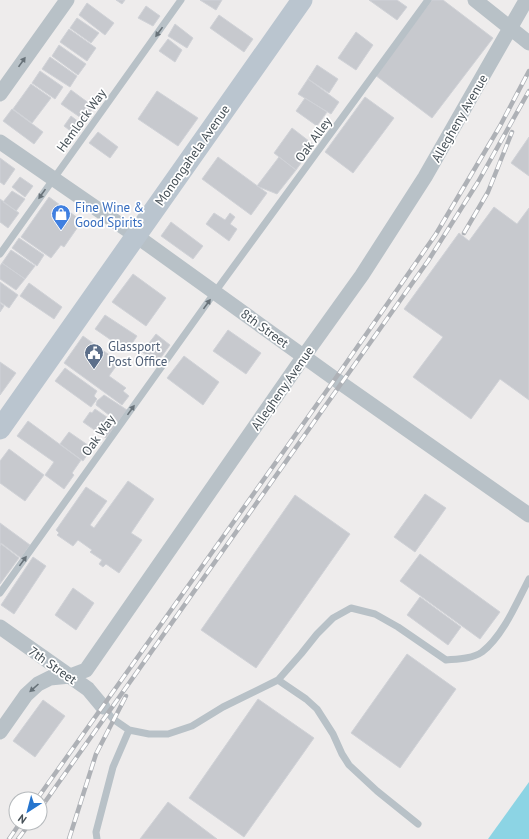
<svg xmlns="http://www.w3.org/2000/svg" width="529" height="839" viewBox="0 0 529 839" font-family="'PT Sans',sans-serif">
<rect width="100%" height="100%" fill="#eeecec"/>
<path fill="#8cd4e4" d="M529,782V839H488Z"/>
<path fill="#c7c9ce" stroke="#d0d2d7" d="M116,0H125L122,4Z
M200,0H222L216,10Z
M369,0H397L407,7L397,20Z
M432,0H443L493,38L432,118L375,75Z
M87,3L114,23L105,35L79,15Z
M146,6L160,16L153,26L138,18Z
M219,15L253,39L244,52L210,28Z
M77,18L99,33L91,43L70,28Z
M175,24L193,38L187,48L168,36Z
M69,29L96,48L87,61L60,42Z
M356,32L373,45L356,70L338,58Z
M168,39L182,50L175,62L159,51Z
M59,45L86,64L78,75L52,56Z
M50,57L77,76L70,87L42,69Z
M317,65L338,79L329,93L308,79Z
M40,71L63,87L55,99L32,83Z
M308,79L339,102L331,114L298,94Z
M31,84L51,98L32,123L13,109Z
M71,90L94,107L84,120L61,104Z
M157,91L198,118L178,146L138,119Z
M365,97L394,118L353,173L325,152Z
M305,98L327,112L317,126L296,111Z
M12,109L43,132L34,144L3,121Z
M71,116L84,126L77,136L64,126Z
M292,128L314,145L296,170L274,153Z
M98,132L118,147L110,158L89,143Z
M529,137V176L511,163Z
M218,157L267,193L251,215L202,179Z
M279,157L296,170L277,194L257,186Z
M0,158L15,169L4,185L0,182Z
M20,177L33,186L25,197L12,187Z
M12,191L25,199L16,211L3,202Z
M49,197L82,221L64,247L61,245L51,258L21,237Z
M0,199L19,213L8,228L0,222Z
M494,207L517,224L529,208V400L500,379L471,419L413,377L443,337L404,309L459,233L469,241Z
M214,213L225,220L230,213L235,217L230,224L237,229L229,241L206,224Z
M171,222L203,246L193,259L161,236Z
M19,238L44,255L37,266L12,248Z
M11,250L35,266L25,279L2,263Z
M2,263L25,279L16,290L0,279V266Z
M133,274L166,298L146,326L112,302Z
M0,282L18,295L9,308L0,302Z
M29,283L62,307L54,319L20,296Z
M0,303L4,306L0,312Z
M105,315L137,336L127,351L95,329Z
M228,330L261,353L246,374L213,351Z
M156,334L170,345L157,363L142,352Z
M83,336L119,362L109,376L126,388L123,391L129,396L122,405L64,363Z
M184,356L219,382L203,405L167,378Z
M0,362L16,373L0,395Z
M65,368L97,391L94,396L97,399L91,407L55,381Z
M104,395L127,410L118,422L96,405L97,401Z
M95,409L117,424L106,438L83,422L90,412L92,413Z
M28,421L81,460L72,473L74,475L64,489L45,475L54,462L17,436Z
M69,432L92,448L83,461L60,444Z
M9,449L44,475L25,501L0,483V461Z
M128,481L154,499L131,533L142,540L119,573L106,564L103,567L99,564L102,560L90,552L92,550L78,540L73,546L57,535L59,533L56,530L86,487L107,501L90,525L94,528Z
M425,494L446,508L415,552L394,537Z
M295,495L350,534L256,668L201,630Z
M0,523L30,545L21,558L1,543L0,545Z
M1,544L19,558L0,584V546Z
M420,554L500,612L480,639L400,581Z
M33,557L46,566L14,614L1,605Z
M73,588L94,603L76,630L55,615Z
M420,597L461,627L448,645L407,615Z
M407,654L456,689L400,768L351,733Z
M258,699L314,738L244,837L189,798Z
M43,700L65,716L35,757L13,741Z
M168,802L217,839H140Z"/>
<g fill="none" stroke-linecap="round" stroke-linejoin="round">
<path stroke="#b8c1c7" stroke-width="7" d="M0,254L181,0
M0,593L215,292L428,0
M278,680L306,699L317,709L333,734L342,754L349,765L377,791L418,824
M103,707L113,719L129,730L149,734H168L192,726L223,707L278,680L301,654L317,634L333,618L351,608L375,614L398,627L446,660C457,659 472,659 482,652C503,636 517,602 529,579
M97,839L96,832L113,767L129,730"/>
<path stroke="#b8c1c7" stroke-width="15" d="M475,0L529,43
M0,94L67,0
M0,142L135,235L342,384L529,515
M0,627L88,689L103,707
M0,732L26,695L38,684L50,678L70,676L86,670L304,356L362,275L425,177L524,4"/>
<path stroke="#bac5cf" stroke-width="21" d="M0,429L302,0"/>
<g stroke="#aeb1b6" stroke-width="4.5">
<path id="rail" d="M464,233L488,192L512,132
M37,799L335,379L436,234L500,126L529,71
M40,809L428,261L478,182L529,91
M9,839L20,823
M18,839L30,823
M69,839L96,754L126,696"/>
</g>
<use href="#rail" stroke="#fff" stroke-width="3" stroke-dasharray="9" stroke-linecap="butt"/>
</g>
<defs><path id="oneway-solid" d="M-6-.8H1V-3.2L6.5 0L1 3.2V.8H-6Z"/></defs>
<g fill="#687279">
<use href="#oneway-solid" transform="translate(159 32) rotate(126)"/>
<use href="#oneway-solid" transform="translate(22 62) rotate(-55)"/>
<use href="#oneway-solid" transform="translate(42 194) rotate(125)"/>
<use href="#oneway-solid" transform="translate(207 304) rotate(-54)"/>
<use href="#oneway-solid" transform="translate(131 410) rotate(-54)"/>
<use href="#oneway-solid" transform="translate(23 561) rotate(-54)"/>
<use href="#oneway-solid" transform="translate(34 688) rotate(138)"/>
</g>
<defs>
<g id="shop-pin" transform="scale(1)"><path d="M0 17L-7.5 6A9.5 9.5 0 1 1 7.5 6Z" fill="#3f7fe0" stroke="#fff"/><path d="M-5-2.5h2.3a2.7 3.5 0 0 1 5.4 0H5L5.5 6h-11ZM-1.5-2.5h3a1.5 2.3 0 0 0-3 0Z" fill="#fff"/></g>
<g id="civic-pin" transform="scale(1)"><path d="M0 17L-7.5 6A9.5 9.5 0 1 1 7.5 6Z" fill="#5c6f8a" stroke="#fff"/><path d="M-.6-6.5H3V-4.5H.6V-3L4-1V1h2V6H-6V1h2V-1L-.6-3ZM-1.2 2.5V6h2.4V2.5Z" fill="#fff"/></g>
</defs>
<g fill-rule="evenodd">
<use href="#shop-pin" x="61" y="214"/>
<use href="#civic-pin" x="94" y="353"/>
</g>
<g text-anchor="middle" stroke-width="3.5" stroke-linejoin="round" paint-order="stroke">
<g font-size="13" fill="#465057" stroke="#fff">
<text transform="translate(459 118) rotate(-60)" y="5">Allegheny Avenue</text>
<text transform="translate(81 120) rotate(-54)" y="5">Hemlock Way</text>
<text transform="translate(313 139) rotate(-54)" y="5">Oak Alley</text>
<text transform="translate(192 155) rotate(-55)" y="5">Monongahela Avenue</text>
<text transform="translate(265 328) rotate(36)" y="5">8th Street</text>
<text transform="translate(282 388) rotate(-55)" y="5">Allegheny Avenue</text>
<text transform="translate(98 435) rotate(-54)" y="5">Oak Way</text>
<text transform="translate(53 665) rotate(35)" y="5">7th Street</text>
</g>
<g font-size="13" fill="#366cbe" stroke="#fff" text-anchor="start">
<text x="75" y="212">Fine Wine &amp;<tspan x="75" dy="15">Good Spirits</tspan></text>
</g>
<g font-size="13" fill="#4e5e75" stroke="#fff" text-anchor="start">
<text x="108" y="351">Glassport<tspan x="108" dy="15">Post Office</tspan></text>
</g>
</g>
<g transform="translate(28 811) rotate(216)"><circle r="19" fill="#ffffff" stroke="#b5b9bc"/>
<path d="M0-3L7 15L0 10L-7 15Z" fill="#2675ce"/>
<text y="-6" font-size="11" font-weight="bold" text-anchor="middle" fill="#465057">N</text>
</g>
</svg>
